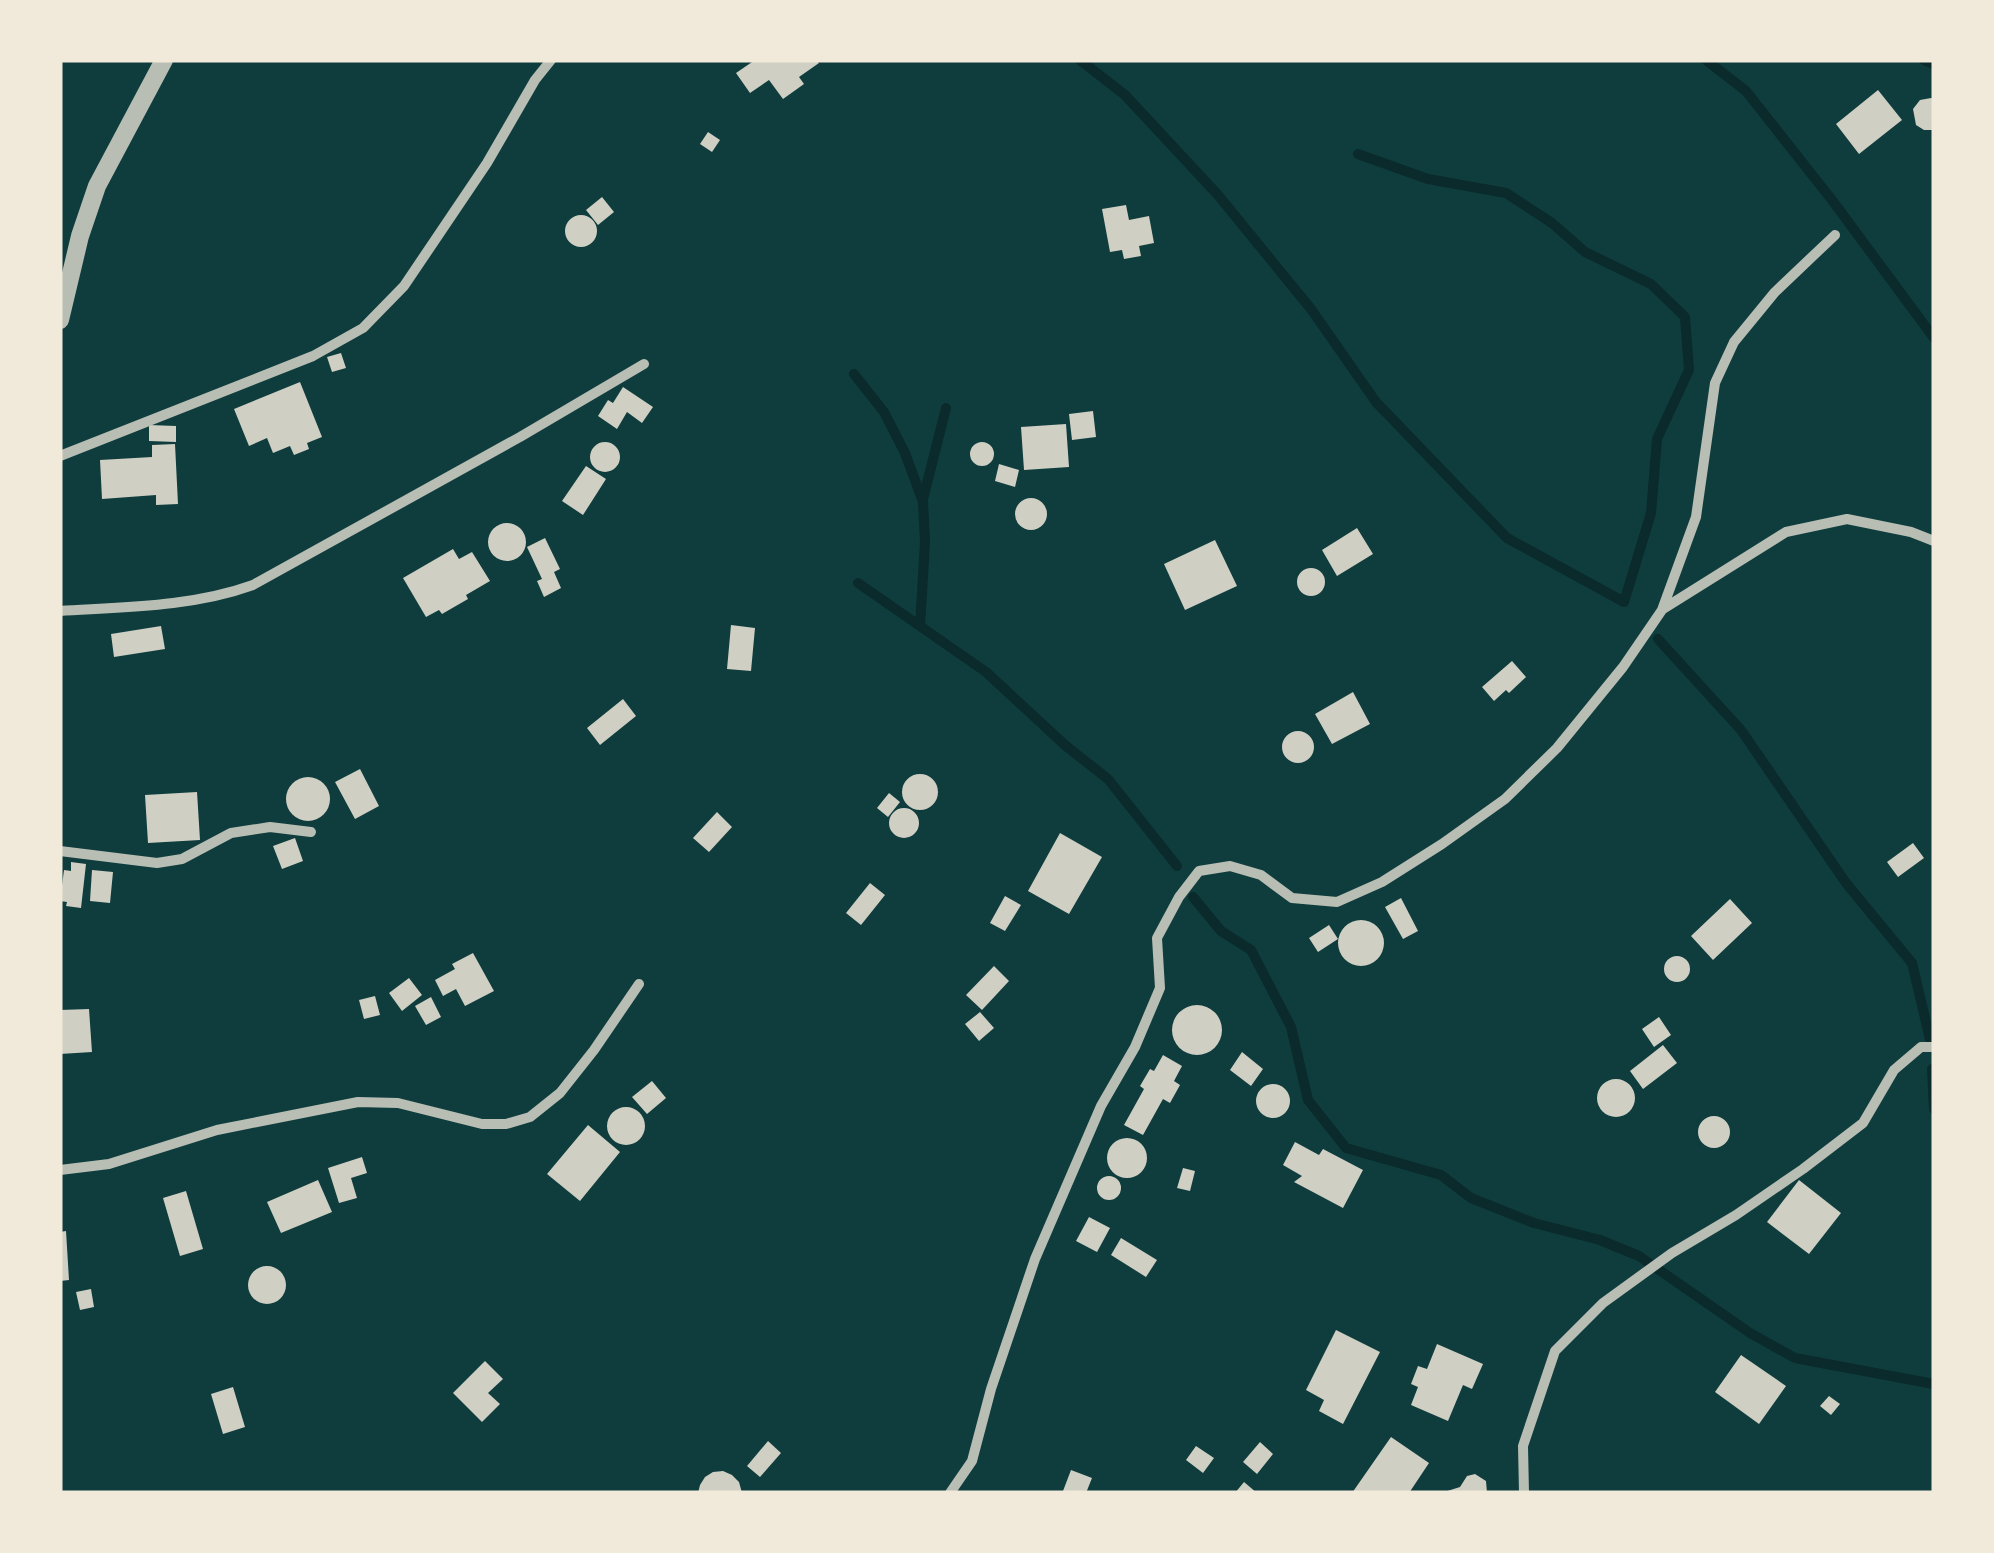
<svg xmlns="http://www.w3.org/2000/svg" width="1994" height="1553" viewBox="0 0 1994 1553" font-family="Ubuntu,sans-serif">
<rect width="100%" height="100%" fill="#0f3d3e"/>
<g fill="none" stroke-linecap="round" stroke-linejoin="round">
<path stroke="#0a2a2b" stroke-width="10" d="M1080,60L1125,95L1218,195L1311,309L1376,402L1507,538L1624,602L1651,513L1657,439L1689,370L1685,317L1651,284L1585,252L1552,223L1506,193L1428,179L1358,154
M1706,60L1746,91L1832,200L1934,338
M1924,60L1934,64
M854,374L884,412L905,453L923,502L925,542L920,626
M923,499L946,408
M858,583L986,672L1066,746L1108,779L1177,866
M1658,639L1741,730L1846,883L1912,963L1930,1039
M1193,897L1221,931L1251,950L1291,1027L1308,1100L1346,1148L1441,1175L1471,1198L1534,1223L1600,1240L1639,1256L1750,1333L1795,1358L1934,1384
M1932,1069L1934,1109"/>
</g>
<path fill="#cfcfc3" d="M755,60H816L819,63L799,77L804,84L783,99L769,80L750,93L736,73Z
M1878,90L1902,120L1859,154L1836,124Z
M1931,98L1934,99V130H1924L1916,125L1913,109L1920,100Z
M708,132L720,140L712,152L700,144Z
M602,197L614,212L598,225L586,210Z
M1126,205L1129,220L1149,216L1154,243L1139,246L1141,256L1124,259L1122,250L1110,252L1102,209Z
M565 231a16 16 0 1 1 32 0a16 16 0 1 1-32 0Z
M341,353L346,368L332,372L327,357Z
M300,382L322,437L307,443L309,449L294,455L290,446L273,453L267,438L249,446L234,409Z
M623,387L653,407L642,423L627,412L617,429L598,416L608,400L613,403Z
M1093,411L1096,437L1072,440L1069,414Z
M1066,424L1069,467L1024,470L1021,427Z
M149,425L176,426V442L149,441Z
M970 454a12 12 0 1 1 24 0a12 12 0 1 1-24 0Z
M590 457a15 15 0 1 1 30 0a15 15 0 1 1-30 0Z
M175,444L178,504L156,505V495L102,499L100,460L152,457V445Z
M999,464L1019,470L1015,487L995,481Z
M586,466L606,479L583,515L562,501Z
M1015 514a16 16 0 1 1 32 0a16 16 0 1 1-32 0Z
M488 542a19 19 0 1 1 38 0a19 19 0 1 1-38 0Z
M1357,528L1373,554L1337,576L1322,550Z
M545,538L560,569L554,572L561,588L544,597L537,581L542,579L527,547Z
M1215,540L1237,586L1185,610L1164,564Z
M453,549L459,559L472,552L490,581L466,595L468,599L442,614L439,610L426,617L403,578Z
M1297 582a14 14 0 1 1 28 0a14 14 0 1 1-28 0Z
M731,625L755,628L751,671L727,669Z
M161,626L165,649L114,657L111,634Z
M1512,661L1526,677L1509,693L1506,690L1494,701L1482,687Z
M1353,692L1370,724L1332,744L1315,714Z
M623,699L636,716L600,745L587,728Z
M1282 747a16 16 0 1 1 32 0a16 16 0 1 1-32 0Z
M360,769L379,806L355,819L335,782Z
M902 792a18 18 0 1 1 36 0a18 18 0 1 1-36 0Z
M286 799a22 22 0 1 1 44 0a22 22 0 1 1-44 0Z
M197,792L200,840L148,843L145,795Z
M889,793L900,802L888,817L877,808Z
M889 823a15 15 0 1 1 30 0a15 15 0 1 1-30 0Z
M717,812L732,827L709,852L693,838Z
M1060,833L1102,857L1069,914L1028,891Z
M295,838L303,861L282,869L273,846Z
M1913,843L1924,858L1898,877L1887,862Z
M71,862L86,864L81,908L66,906L67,902L60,901L64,870L71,871Z
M92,870L113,872L110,903L90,901Z
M870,883L885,895L861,925L846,913Z
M1005,896L1021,905L1005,931L990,923Z
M1401,898L1418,931L1403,939L1385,907Z
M1730,899L1752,923L1713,960L1691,936Z
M1338 943a23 23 0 1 1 46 0a23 23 0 1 1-46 0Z
M1329,925L1338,939L1318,952L1309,938Z
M473,953L494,991L465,1006L456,989L443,996L435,980L455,969L452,964Z
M1664 969a13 13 0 1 1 26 0a13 13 0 1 1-26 0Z
M994,966L1009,981L982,1010L966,995Z
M409,978L422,995L402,1011L389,993Z
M375,996L380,1015L364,1019L359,1000Z
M431,997L441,1017L426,1025L415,1006Z
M1172 1030a25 25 0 1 1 50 0a25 25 0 1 1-50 0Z
M89,1009L92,1052L60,1054V1010Z
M980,1012L994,1028L979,1041L965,1024Z
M1659,1017L1671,1035L1654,1047L1642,1029Z
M1663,1045L1677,1063L1643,1089L1630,1071Z
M1242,1052L1263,1069L1251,1086L1230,1070Z
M1163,1055L1182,1066L1174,1081L1180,1085L1170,1103L1163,1099L1143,1135L1124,1125L1144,1089L1140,1086L1150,1069L1154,1071Z
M1597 1098a19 19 0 1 1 38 0a19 19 0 1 1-38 0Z
M652,1081L666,1098L647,1114L632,1097Z
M1256 1101a17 17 0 1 1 34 0a17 17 0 1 1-34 0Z
M607 1126a19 19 0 1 1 38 0a19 19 0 1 1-38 0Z
M1698 1132a16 16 0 1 1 32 0a16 16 0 1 1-32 0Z
M588,1125L620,1152L580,1201L547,1174Z
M1107 1158a20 20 0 1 1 40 0a20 20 0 1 1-40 0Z
M1295,1142L1319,1155L1323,1149L1363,1170L1343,1208L1294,1182L1302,1176L1283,1165Z
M362,1157L367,1173L351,1178L357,1198L339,1203L328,1168Z
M1183,1168L1195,1171L1190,1191L1177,1188Z
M1097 1188a12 12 0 1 1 24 0a12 12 0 1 1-24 0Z
M318,1180L332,1212L281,1233L267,1202Z
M1799,1180L1841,1213L1809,1254L1767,1222Z
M186,1191L203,1249L180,1256L163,1198Z
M1089,1217L1110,1228L1097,1252L1076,1241Z
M66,1231L69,1280L60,1281V1232Z
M1121,1238L1157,1260L1146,1277L1111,1255Z
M248 1285a19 19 0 1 1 38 0a19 19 0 1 1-38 0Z
M91,1289L94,1307L80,1310L76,1292Z
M1336,1330L1380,1352L1343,1424L1319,1411L1324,1400L1306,1390Z
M1437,1344L1483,1364L1472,1389L1463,1385L1448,1421L1411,1405L1418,1387L1411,1384L1418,1366L1427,1369Z
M1741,1355L1786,1386L1759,1424L1715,1392Z
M485,1361L503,1379L488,1393L500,1404L482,1422L453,1393Z
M233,1387L245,1427L223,1434L211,1394Z
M1829,1396L1840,1404L1831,1415L1820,1406Z
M1391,1437L1429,1463L1409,1493H1352Z
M768,1441L781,1453L760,1477L747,1466Z
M1260,1442L1273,1454L1257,1474L1243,1462Z
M1196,1446L1214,1458L1203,1473L1186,1460Z
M1071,1470L1092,1478L1086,1493L1063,1491Z
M723,1471L732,1475L739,1482L742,1493H698L700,1485L705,1477L713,1472Z
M1475,1474L1486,1481L1487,1493H1441L1460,1487L1467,1476Z
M1244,1482L1257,1493H1235Z"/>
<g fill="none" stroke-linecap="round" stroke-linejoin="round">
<path stroke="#b8beb3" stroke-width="10" d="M60,456L313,356L363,328L404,286L487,163L535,80L551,60
M1663,609L1786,532L1847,519L1911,532L1934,541
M60,611C124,607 192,607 253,585L520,437L644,364
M60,851L157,863L182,859L231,833L270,827L311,832
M60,1170L109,1164L217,1130L358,1102L398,1103L482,1124H506L530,1117L560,1093L594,1050L639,984
M950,1493L972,1461L991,1389L1035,1259L1101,1106L1135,1047L1160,988L1157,938L1179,897L1199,871L1230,866L1261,875L1292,898L1337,902L1382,882L1442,844L1505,799L1557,748L1623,667L1662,610L1696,517L1715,383L1734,342L1775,292L1835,235
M1524,1493L1523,1446L1555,1351L1603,1303L1672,1253L1736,1215L1803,1169L1863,1123L1894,1070L1921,1047H1934"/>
<path stroke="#b8beb3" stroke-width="18" d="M60,320L80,236L97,186L164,60"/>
</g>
<rect width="1994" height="1553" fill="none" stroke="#f1e9da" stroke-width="125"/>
</svg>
